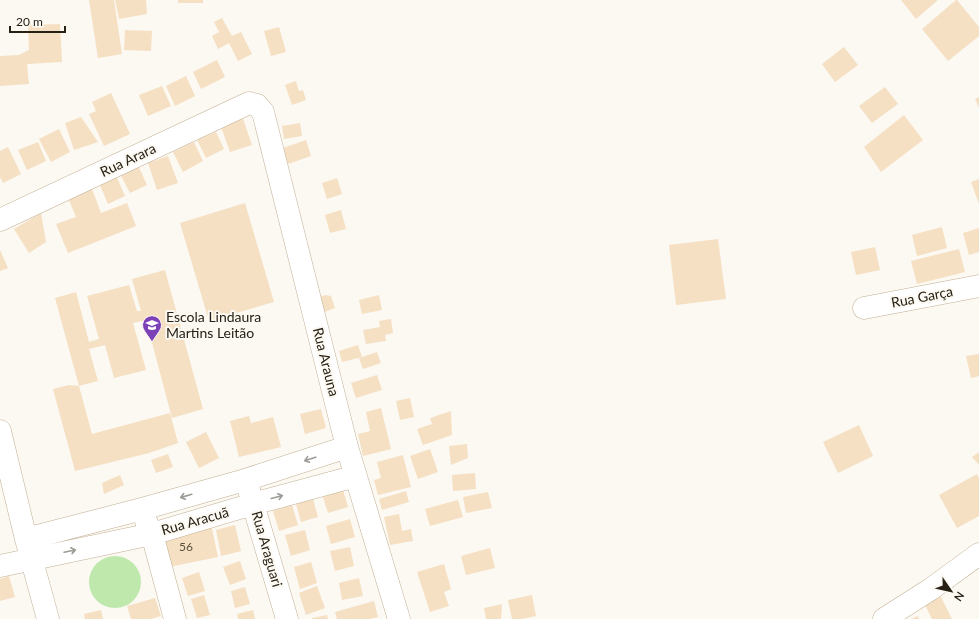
<svg xmlns="http://www.w3.org/2000/svg" width="979" height="619" viewBox="0 0 979 619" font-family="Lato,sans-serif">
<rect width="100%" height="100%" fill="#fcf8f2"/>
<path fill="#bfe8ad" d="M89 582a26 26 0 1 1 52 0a26 26 0 1 1-52 0Z"/>
<path fill="#f5e0c3" d="M89,0H114L122,54L98,58Z
M115,0H146L147,14L119,19Z
M178,0H203V3H178Z
M901,0H938L916,19Z
M956,0H957L979,27V36L948,61L922,29Z
M222,18L232,36L241,32L252,54L238,61L229,43L218,49L212,36L219,32L214,22Z
M60,24L62,62L27,64L29,84L0,86V56L19,55L29,50L28,25Z
M279,27L286,52L271,56L264,31Z
M125,30L152,31L151,51L124,50Z
M844,47L858,65L835,82L822,64Z
M217,60L225,77L201,89L193,72Z
M186,76L195,96L175,106L166,86Z
M296,81L299,91L303,90L306,100L292,105L285,85Z
M162,86L171,106L148,116L139,95Z
M885,87L898,104L872,123L859,106Z
M111,93L130,134L104,146L89,114L96,111L92,102Z
M979,97V108L975,99Z
M904,115L923,140L881,172L864,147Z
M242,116L252,145L230,152L220,124Z
M81,117L98,142L74,150L65,123Z
M300,123L302,136L284,139L282,126Z
M59,129L70,152L51,162L39,139Z
M216,132L224,149L206,158L197,140Z
M306,140L311,156L288,164L283,148Z
M38,142L46,161L27,170L18,150Z
M194,142L203,161L183,172L173,152Z
M8,147L21,174L3,183L0,177V151Z
M168,156L178,183L157,190L148,163Z
M138,165L147,185L130,193L120,174Z
M116,175L125,196L108,204L99,183Z
M337,178L342,194L327,199L322,183Z
M979,179V204L971,182Z
M92,189L101,213L127,203L136,226L68,253L56,224L76,217L68,198Z
M245,203L274,302L209,321L180,223Z
M341,210L346,229L330,233L325,215Z
M41,213L46,242L29,253L14,229Z
M942,227L947,248L917,256L912,235Z
M979,228V252L969,255L963,233Z
M718,239L726,299L676,305L669,245Z
M875,247L880,270L856,275L851,252Z
M959,249L965,272L917,284L911,261Z
M0,250L8,268L0,271Z
M165,270L203,409L172,418L146,320L133,323L146,370L114,378L105,345L89,349L98,381L79,386L55,298L76,292L89,342L99,339L87,296L129,285L137,311H141L132,279Z
M325,295L331,296L335,308L322,313L317,298Z
M379,295L382,310L362,314L359,300Z
M391,319L393,333L385,335L386,341L366,344L363,330L380,327L379,321Z
M358,345L362,357L342,362L339,351Z
M377,352L381,363L363,369L359,358Z
M979,354V376L971,378L966,356Z
M377,375L382,390L356,398L351,383Z
M69,385L79,386L92,434L170,413L178,443L149,453L75,471L53,389Z
M410,398L414,417L400,420L396,401Z
M381,408L391,449L363,456L358,434L370,431L366,412Z
M321,409L326,428L305,434L300,414Z
M451,411L452,435L423,445L417,429L432,424L430,418Z
M249,416L251,423L273,417L281,447L239,457L230,421Z
M859,425L873,456L838,473L823,442Z
M206,432L219,458L199,468L186,442Z
M467,444L468,458L451,465L449,446Z
M430,449L438,472L418,479L410,456Z
M979,452V465L972,457Z
M168,454L173,467L156,473L151,460Z
M403,455L411,487L378,495L374,480L381,478L377,462Z
M475,473L476,489L453,491L452,475Z
M977,474L979,478V516L957,528L939,495Z
M120,475L124,485L104,494L102,483Z
M343,490L348,507L328,513L323,497Z
M406,491L409,502L382,510L379,499Z
M488,492L492,508L466,513L463,497Z
M313,499L318,517L301,522L296,504Z
M458,500L463,517L430,526L425,509Z
M292,505L298,525L279,531L273,511Z
M399,514L402,531L411,529L413,541L390,545L384,517Z
M350,519L355,537L331,544L326,526Z
M211,524L218,557L169,567L162,535Z
M235,525L241,551L221,556L216,530Z
M305,530L310,550L291,556L285,535Z
M350,547L354,566L335,571L330,551Z
M490,548L495,568L466,575L461,556Z
M240,561L246,579L230,585L223,567Z
M311,562L317,583L300,589L294,567Z
M444,564L451,589L444,592L449,606L430,612L417,572Z
M199,572L205,591L188,596L182,578Z
M9,576L15,597L0,601V579Z
M359,578L363,596L342,600L339,583Z
M317,586L325,608L306,615L299,593Z
M245,587L250,604L235,608L231,591Z
M204,595L210,615L197,618L191,599Z
M532,595L536,616L522,619H512L508,600Z
M940,595L952,619H932L924,603Z
M155,598L161,616L151,619H131L127,606Z
M374,601L378,617L369,619H337L335,612Z
M502,604L501,619H486L484,608Z
M101,610L103,619H85L84,614Z
M253,610L255,619H238L237,614Z
M327,615L328,619H312V618Z
M918,616L919,619H911Z"/>
<g fill="none" stroke-linecap="round" stroke-linejoin="round">
<g stroke="#c2af92" stroke-width="23">
<path id="minor" d="M0,220L249,103L257,105L263,112L347,447L399,619
M864,308L979,286
M0,431L26,539L48,619
M249,490L253,504L287,619
M146,521L152,534L175,619
M26,539L142,509L245,480L347,447
M0,566L152,534L253,504L356,476
M884,619L931,589L979,554"/>
</g>
<use href="#minor" stroke="#fff" stroke-width="22"/>
</g>
<defs><path id="oneway-shaft" d="M-6 0H5M1.5-3L5.5 0L1.5 3" fill="none" stroke-width="1.6" stroke-linecap="round" stroke-linejoin="round"/></defs>
<g stroke="#9e9b96">
<use href="#oneway-shaft" transform="translate(310 459) rotate(162)"/>
<use href="#oneway-shaft" transform="translate(186 496) rotate(164)"/>
<use href="#oneway-shaft" transform="translate(277 497) rotate(-15)"/>
<use href="#oneway-shaft" transform="translate(70 551) rotate(-12)"/>
</g>
<defs>
<g id="school-pin" transform="scale(1)"><path d="M0 17L-7.5 6A9.5 9.5 0 1 1 7.5 6Z" fill="#7c41b7" stroke="#fcf8f2"/><path d="M0-5L7-2L0 1L-7-2ZM-4 1L0 2.5L4 1V4Q0 6-4 4Z" fill="#fff"/></g>
</defs>
<g fill-rule="evenodd">
<use href="#school-pin" x="152" y="325"/>
</g>
<g text-anchor="middle" stroke-width="4" stroke-linejoin="round" paint-order="stroke">
<g font-size="12" fill="#5a5040">
<text x="186" y="551">56</text>
</g>
<g font-size="14" fill="#272015" stroke="#fcf8f2">
<text transform="translate(128 160) rotate(-25)" y="5">Rua Arara</text>
<text transform="translate(922 297) rotate(-11)" y="5">Rua Garça</text>
<text transform="translate(326 362) rotate(76)" y="5">Rua Arauna</text>
<text transform="translate(195 521) rotate(-16)" y="5">Rua Aracuã</text>
<text transform="translate(267 549) rotate(74)" y="5">Rua Araguari</text>
</g>
<g font-size="14" fill="#272015" stroke="#fcf8f2" text-anchor="start">
<text x="166" y="322">Escola Lindaura<tspan x="166" dy="16">Martins Leitão</tspan></text>
</g>
</g>
<g transform="translate(951 591) rotate(124)" stroke="#fcf8f2" stroke-width="3" paint-order="stroke">
<path d="M0-3L7 15L0 10L-7 15Z" fill="#272015"/>
<text y="-6" font-size="11" font-weight="bold" text-anchor="middle" fill="#272015">N</text>
</g>
<path d="M10 26v6h55v-6" fill="none" stroke="#272015" stroke-width="2"/>
<text x="16" y="26" font-size="12" fill="#272015" stroke="#fcf8f2" stroke-width="3" paint-order="stroke">20 m</text>
</svg>
